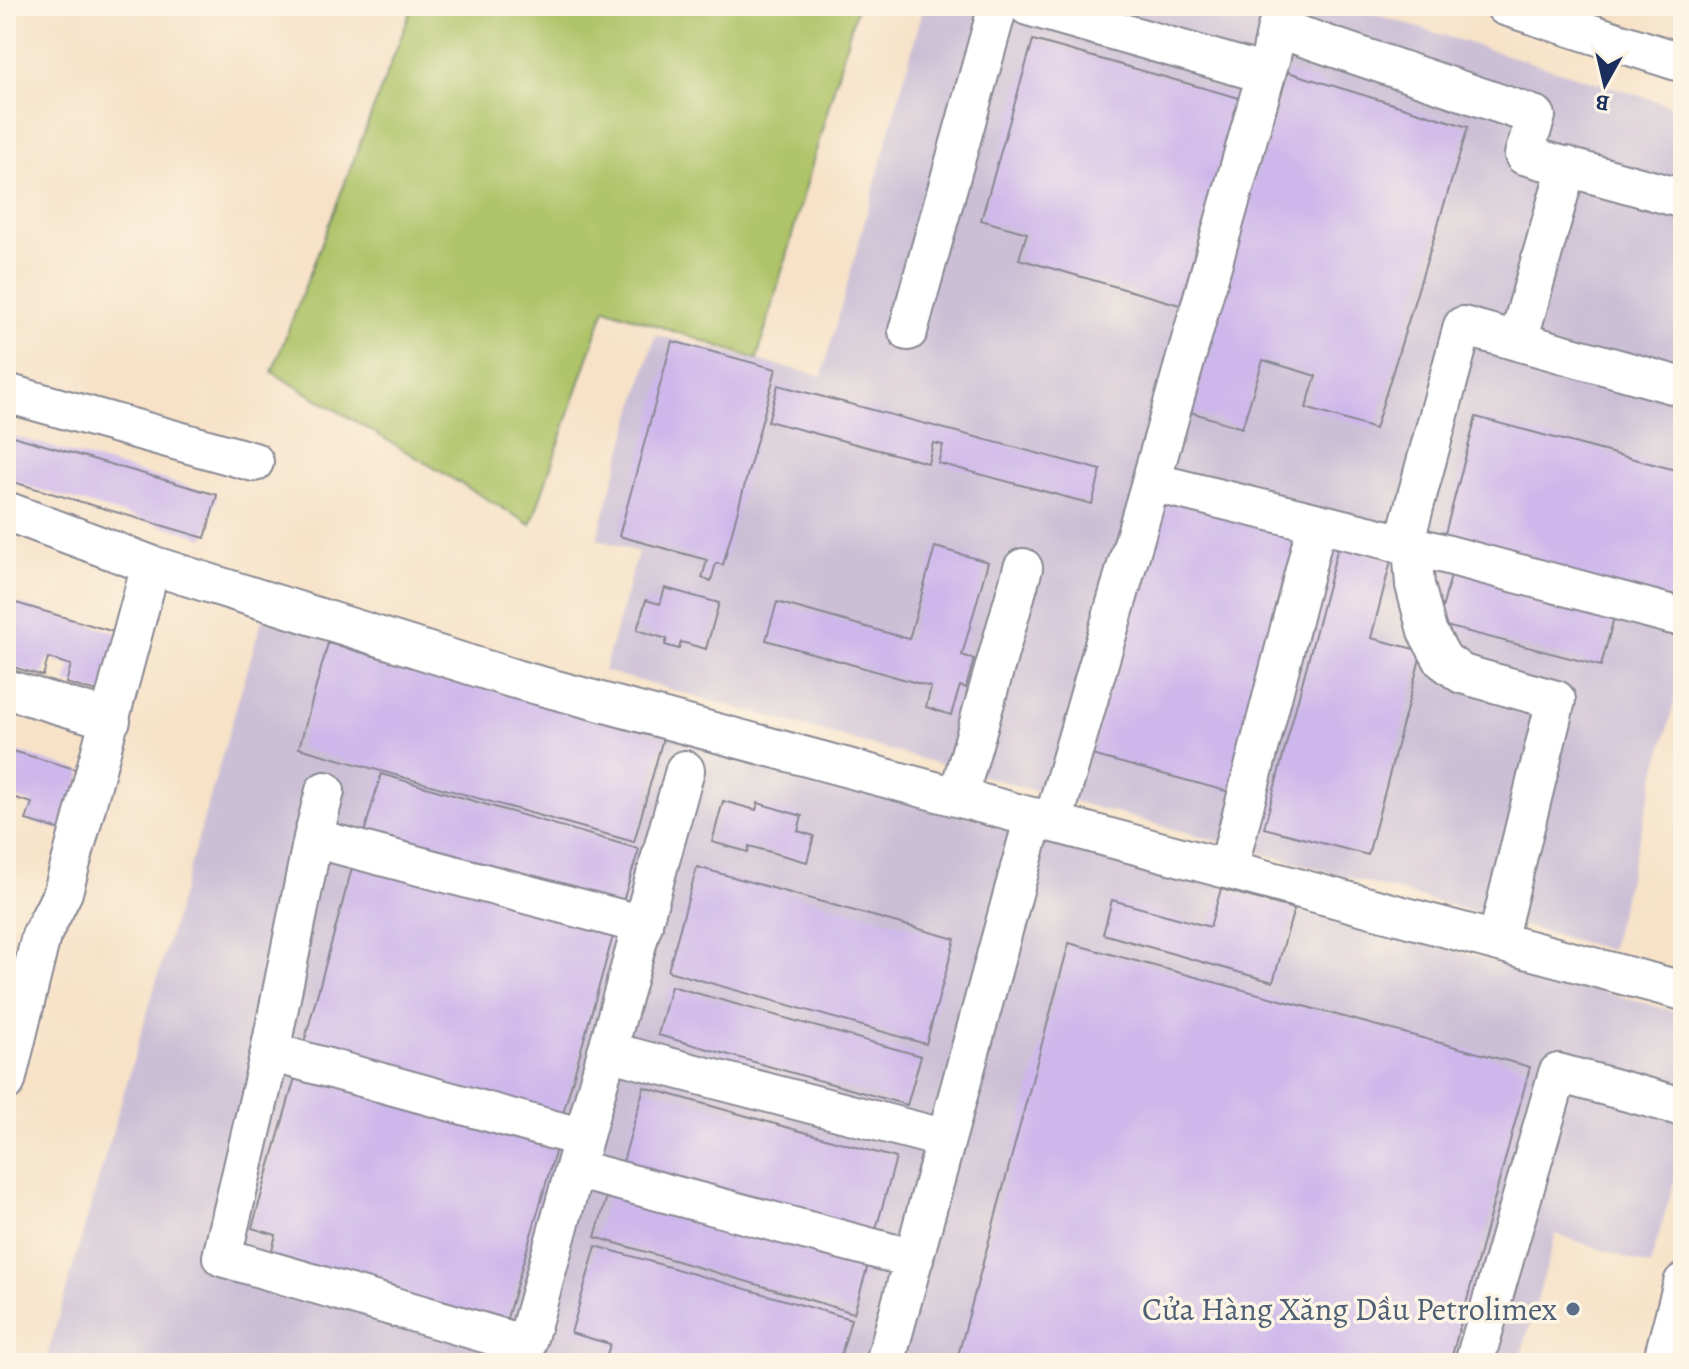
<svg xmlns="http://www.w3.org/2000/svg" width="1689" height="1369" viewBox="0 0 1689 1369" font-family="Alegreya,serif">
<rect width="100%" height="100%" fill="#fcf5e5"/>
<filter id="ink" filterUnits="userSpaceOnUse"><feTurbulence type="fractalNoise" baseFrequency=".0125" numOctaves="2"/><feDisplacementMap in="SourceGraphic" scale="16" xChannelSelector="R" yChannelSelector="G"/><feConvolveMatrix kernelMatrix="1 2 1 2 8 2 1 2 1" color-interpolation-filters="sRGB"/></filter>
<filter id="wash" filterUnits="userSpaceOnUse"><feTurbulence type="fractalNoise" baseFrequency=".006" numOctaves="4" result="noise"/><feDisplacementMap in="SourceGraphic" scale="32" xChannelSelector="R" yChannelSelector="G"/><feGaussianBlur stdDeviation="1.8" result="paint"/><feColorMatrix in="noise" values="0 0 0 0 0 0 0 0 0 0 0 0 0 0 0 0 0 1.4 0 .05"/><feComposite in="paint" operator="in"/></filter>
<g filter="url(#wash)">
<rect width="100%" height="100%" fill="#f7e2c8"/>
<path fill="#cbbfd5" d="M924,6H1348L1683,109V669L1610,950L604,671L638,552L597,539L655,335L822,376Z
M262,619L1683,1014V1151L1650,1266L1556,1234L1519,1363H45Z"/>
<path fill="#afc367" stroke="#657962" stroke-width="2" d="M413,6H857L757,359L605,308L531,525L272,372Z"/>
<g id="blocks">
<path fill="#ceb7ea" d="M1033,40L1239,98L1180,305L1019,259L1027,233L981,220Z
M1288,72L1468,127L1375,429L1306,408L1316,376L1263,360L1242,428L1184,410Z
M672,341L776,369L723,565L716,563L711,581L702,578L707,560L619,536Z
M778,385L1101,470L1092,504L938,463L943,445L933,443L928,463L768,421Z
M1476,417L1683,472V569L1674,601L1443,541Z
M6,434L217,495L205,538L6,480Z
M1160,499L1299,537L1230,792L1092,755Z
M935,547L988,562L962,655L974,659L966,688L960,686L951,715L926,707L931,687L766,640L777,602L909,639Z
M1338,547L1391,561L1371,638L1422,651L1368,855L1264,828Z
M1453,568L1616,610L1601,666L1438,624Z
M665,588L719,603L706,649L681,642L679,649L665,645L667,639L637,630L646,600L660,604Z
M6,600L121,634L104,694L66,683L71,665L48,658L43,676L6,665Z
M328,643L663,738L634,842L299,748Z
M6,749L82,771L65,831L26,820L32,803L9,796L6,803Z
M381,774L639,849L619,914L362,840Z
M723,801L756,810L758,803L802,816L798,831L814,836L807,862L749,846L748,852L712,842Z
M355,857L615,929L561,1121L302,1050Z
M697,867L955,939L926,1044L668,971Z
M1221,889L1294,909L1273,982L1103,934L1112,900L1210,927Z
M1069,943L1530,1067L1450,1363H956Z
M671,986L921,1056L907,1105L658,1035Z
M296,1074L556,1149L505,1325L270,1258L276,1235L252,1228Z
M644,1087L896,1158L873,1240L621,1169Z
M611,1183L870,1258L854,1313L595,1237Z
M596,1246L851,1319L839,1363H605L610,1344L571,1333Z"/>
</g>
</g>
<g filter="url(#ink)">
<use href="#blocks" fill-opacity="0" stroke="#898893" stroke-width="2"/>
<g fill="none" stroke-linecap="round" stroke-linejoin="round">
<g stroke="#898893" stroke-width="42">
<path id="minor" d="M1028,6L1266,74
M1505,6L1683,63
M908,331L998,6
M1518,341L1567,166
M6,393L254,462
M1151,482L1441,553L1673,615
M6,511L151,565L515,679L1683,991
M1404,544L1463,326L1683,387
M1412,546L1415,585L1427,631L1443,660L1462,674L1556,700L1497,941
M6,689L111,720
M325,791L313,838L270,1052L222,1257L526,1345
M958,797L1023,568
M1053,822L1151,482L1271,56L1277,28L1536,116L1524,155L1683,199
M313,838L643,925
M1228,869L1317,523
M607,1051L946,1139
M270,1052L583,1138
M6,1081L41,936L63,892L151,565
M575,1169L914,1259
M521,1363L685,770
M885,1363L1034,817
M1474,1363L1558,1073L1683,1107
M1662,1363L1683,1283"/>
</g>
<use href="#minor" stroke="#fff" stroke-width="38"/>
</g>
</g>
<circle fill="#5c6f8a" stroke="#fcf5e5" stroke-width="3" cx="1573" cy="1309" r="8"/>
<g text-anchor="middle" stroke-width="7" stroke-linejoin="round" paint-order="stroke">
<g font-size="32" fill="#4e5e75" stroke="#fcf5e5" text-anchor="end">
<text x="1557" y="1320">Cửa Hàng Xăng Dầu Petrolimex</text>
</g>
</g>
<rect width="1689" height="1369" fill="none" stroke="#fcf5e5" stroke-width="32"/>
<g transform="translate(1605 84) rotate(188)" stroke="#fcf5e5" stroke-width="6" paint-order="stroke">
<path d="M0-6L14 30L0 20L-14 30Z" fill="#1b2f5e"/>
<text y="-12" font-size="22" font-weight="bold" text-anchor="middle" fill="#1b2f5e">B</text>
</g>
</svg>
